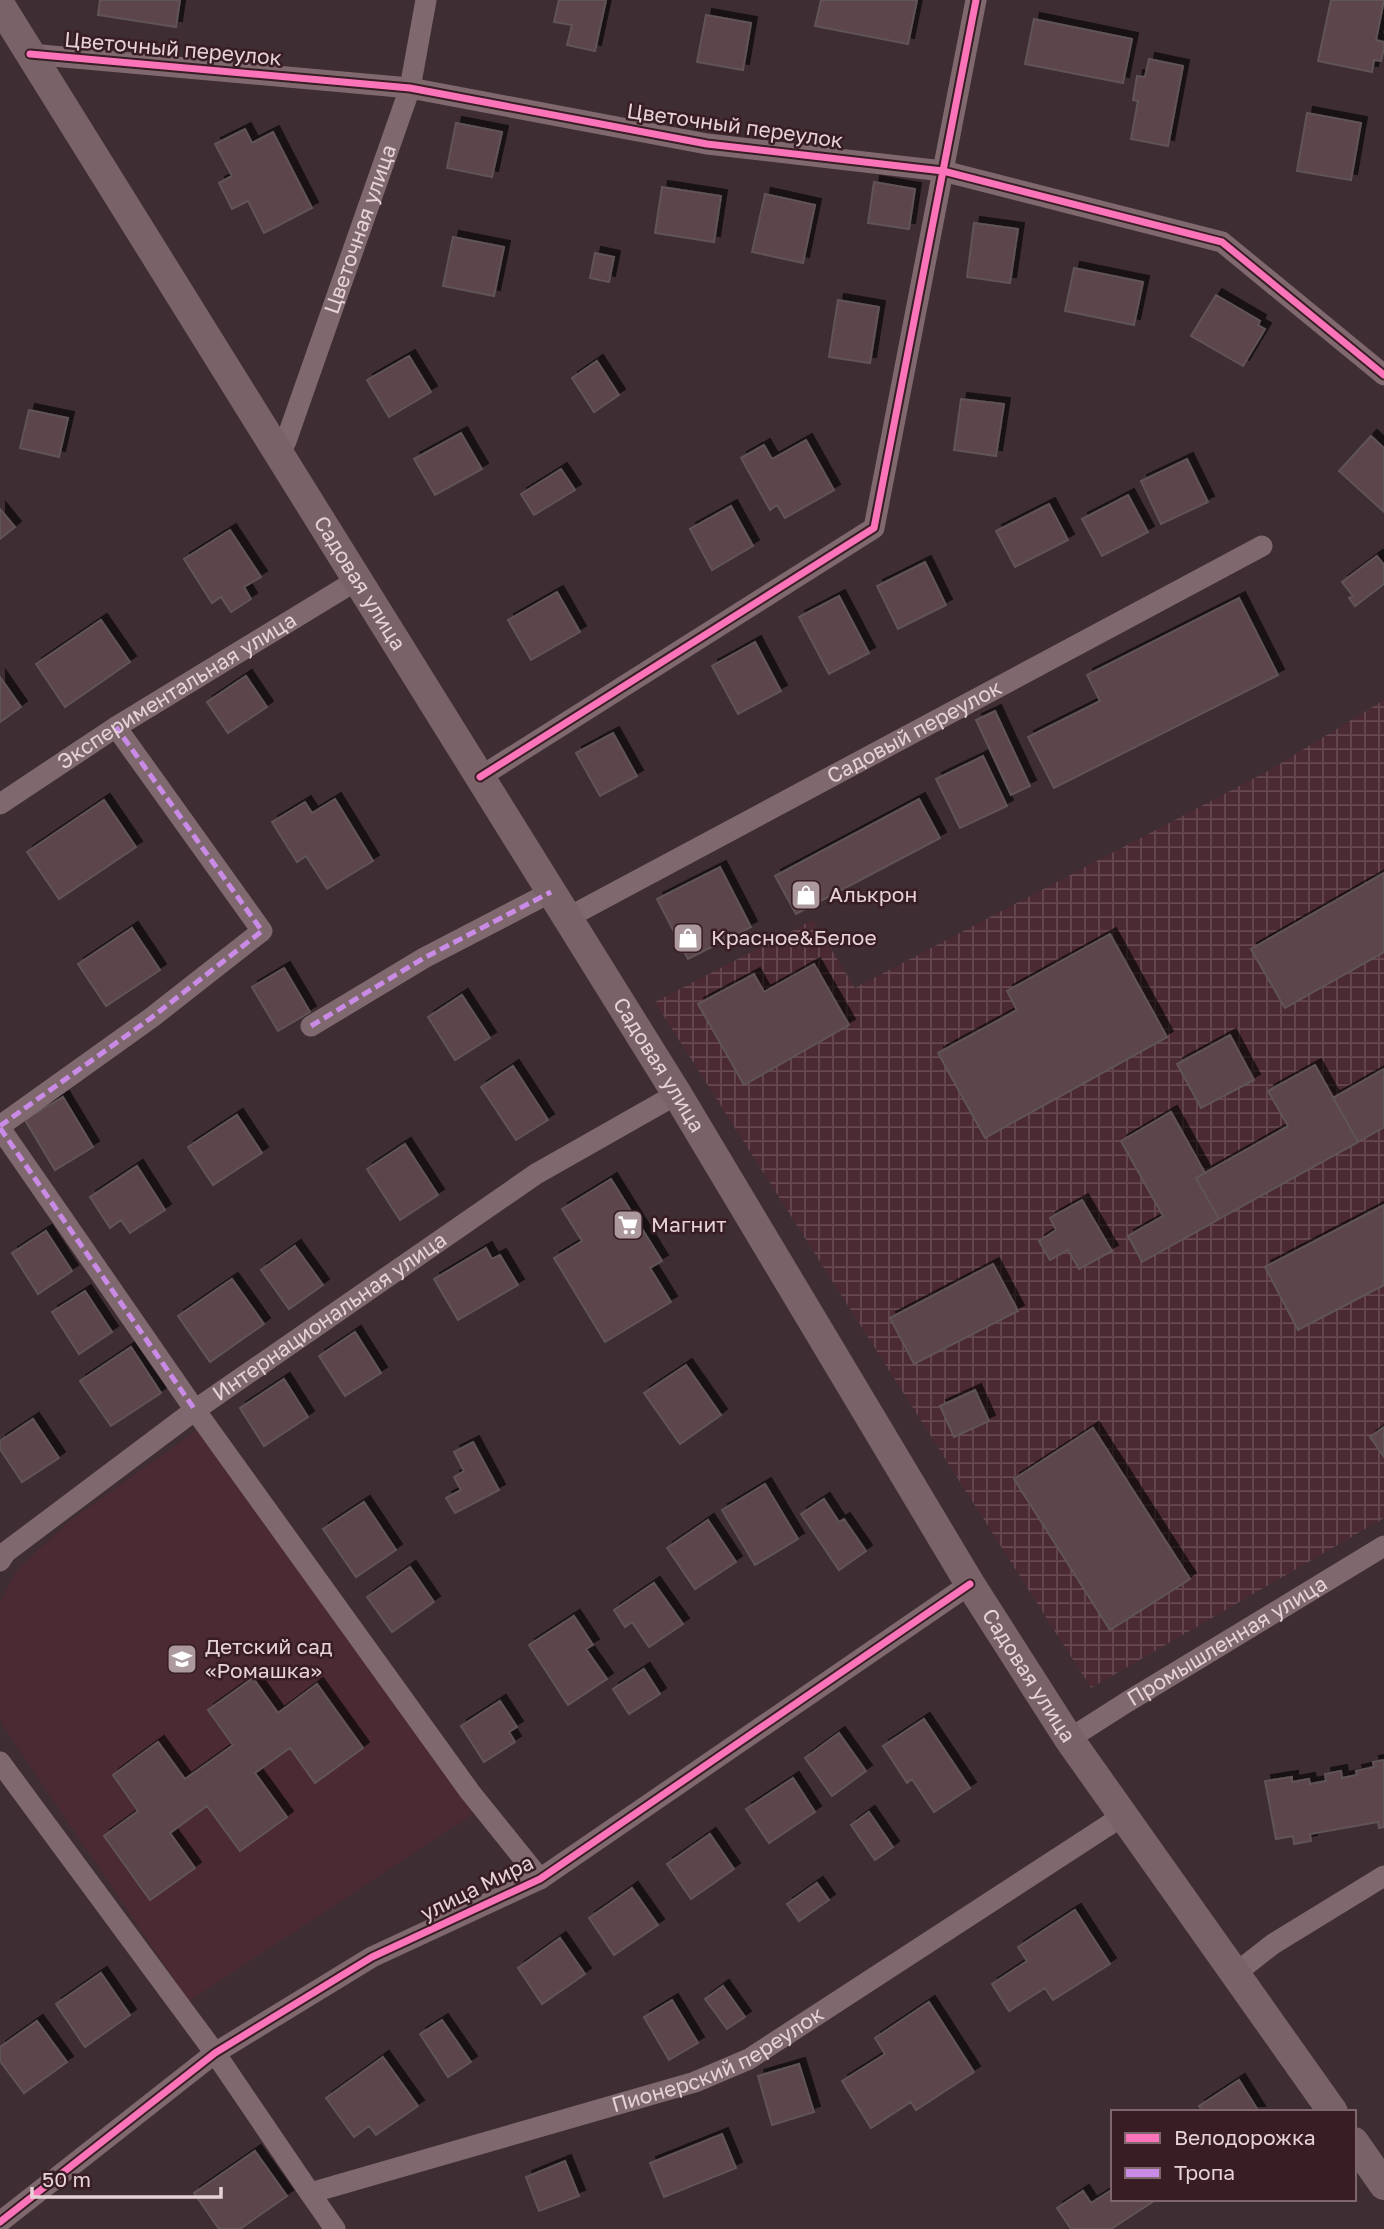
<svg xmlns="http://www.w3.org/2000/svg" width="1384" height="2229" viewBox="0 0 1384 2229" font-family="'Golos Text',sans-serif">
<defs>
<pattern id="industrial-grid" width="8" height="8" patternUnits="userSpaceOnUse" patternTransform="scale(1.75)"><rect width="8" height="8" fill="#4c2a33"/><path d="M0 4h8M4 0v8" fill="none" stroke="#664850"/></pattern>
<filter id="shadow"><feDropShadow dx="6" dy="-6" stdDeviation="0" flood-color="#0009"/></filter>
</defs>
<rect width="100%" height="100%" fill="#3e2d32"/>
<path fill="#4c2a33" d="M201,1427L473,1814L189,2001L3,1726L0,1715V1603L17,1570L70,1521Z"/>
<path fill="url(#industrial-grid)" d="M1384,700V1518L1091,1688L655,1002L813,920L855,988L1268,771Z"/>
<path fill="#5b444c" stroke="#615457" stroke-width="2" filter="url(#shadow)" d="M100,0H180L176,27L98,15Z
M559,0H606L595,51L567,45L572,25L554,22Z
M821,0H917L908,44L815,26Z
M1331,0H1384L1376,40L1384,42V49L1381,61L1374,60L1372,72L1318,61Z
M706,15L751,23L743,70L697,62Z
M1034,19L1132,39L1123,83L1025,64Z
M1149,59L1183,66L1168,146L1131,139L1138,101L1133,100L1137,76L1145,77Z
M1307,113L1361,123L1351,180L1297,171Z
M456,123L502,132L492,177L447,168Z
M245,129L252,143L273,132L312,208L264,233L248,201L232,209L219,183L232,176L215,144Z
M874,182L915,189L909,229L868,223Z
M662,187L721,196L714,242L655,233Z
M765,194L815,205L803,263L752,252Z
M974,223L1018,229L1010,283L967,277Z
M453,237L504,247L494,296L443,286Z
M595,253L614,257L609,282L590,278Z
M1074,268L1143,282L1134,325L1065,311Z
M1216,295L1260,321L1258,325L1265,329L1243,366L1191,336Z
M838,300L879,307L870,363L829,357Z
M409,356L431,392L389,417L367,380Z
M597,361L619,395L594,412L572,378Z
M961,399L1004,404L996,456L954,450Z
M29,410L68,418L59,457L20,448Z
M461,433L482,469L435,495L414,459Z
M1371,436L1384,448V512L1339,471Z
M806,440L834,490L785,518L777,505L770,510L741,458L764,445L772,459Z
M1187,459L1208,502L1161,524L1141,481Z
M561,469L575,490L534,515L521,494Z
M1128,495L1148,532L1102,556L1082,519Z
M1049,504L1068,540L1015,567L996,531Z
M731,506L753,546L712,570L690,529Z
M0,509L15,527L0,539Z
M230,530L261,577L244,587L251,599L231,612L221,597L212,603L184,559Z
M1377,556L1384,565V584L1355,606L1349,598L1353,596L1342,582Z
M925,562L946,605L898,629L877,586Z
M557,592L580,632L531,660L508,620Z
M839,596L869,653L829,674L799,617Z
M1239,598L1278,675L1054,788L1028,737L1100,701L1087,675Z
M101,620L130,662L65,707L36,664Z
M755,642L781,691L738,714L712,666Z
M246,676L267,707L228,733L207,702Z
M0,677L21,707L0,722Z
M995,711L1030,786L1011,795L976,720Z
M613,733L637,776L600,796L576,753Z
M983,756L1007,806L960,828L936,779Z
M335,799L373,861L327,889L306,856L297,862L272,822L305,802L312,813Z
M919,799L940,838L796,914L775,876Z
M104,800L136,847L59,899L27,852Z
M720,867L751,927L688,959L657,899Z
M1384,873V952L1285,1008L1251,949Z
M132,928L160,970L106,1006L78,964Z
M1110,934L1167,1037L985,1138L938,1053L1017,1010L1007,991Z
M814,964L849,1025L744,1085L698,1004L754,974L764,992Z
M284,968L310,1012L278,1031L252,987Z
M462,995L490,1038L455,1060L428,1017Z
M1230,1035L1254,1080L1201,1108L1177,1064Z
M1315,1065L1358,1142L1219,1219L1196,1178L1288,1126L1268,1091Z
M513,1066L548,1120L516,1140L481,1087Z
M1384,1069V1127L1358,1142L1333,1098Z
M63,1097L93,1147L55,1170L25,1120Z
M1171,1112L1205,1173L1196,1178L1219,1219L1142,1262L1128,1236L1163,1216L1121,1141Z
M237,1115L262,1153L213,1185L188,1147Z
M405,1144L438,1195L400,1220L367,1169Z
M137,1166L165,1210L130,1233L121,1220L110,1228L90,1197Z
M611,1179L662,1261L650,1268L671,1302L605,1342L554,1258L582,1241L562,1209Z
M1082,1200L1112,1251L1079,1269L1068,1250L1050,1260L1039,1241L1056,1230L1050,1218Z
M1384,1205V1285L1298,1330L1265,1267Z
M46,1231L72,1271L38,1294L12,1253Z
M295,1246L323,1285L289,1309L261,1270Z
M486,1248L492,1259L500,1255L518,1285L458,1320L434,1279Z
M993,1264L1018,1311L914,1364L890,1318Z
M232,1279L264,1324L210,1362L178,1316Z
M85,1291L112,1332L79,1354L52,1312Z
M355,1332L381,1373L345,1396L319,1356Z
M131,1347L161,1393L111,1426L80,1381Z
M686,1365L721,1415L680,1444L644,1393Z
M284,1379L308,1417L264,1446L240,1408Z
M975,1390L989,1421L954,1437L940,1406Z
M33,1419L59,1458L22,1482L0,1449V1441Z
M1384,1427V1457L1370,1437Z
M1093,1428L1190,1579L1110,1630L1014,1479Z
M473,1442L499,1490L455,1513L446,1498L461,1490L454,1477L464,1471L454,1452Z
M765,1484L798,1539L755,1565L722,1510Z
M824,1499L839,1522L844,1519L866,1551L839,1570L801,1514Z
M364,1502L396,1550L356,1577L323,1529Z
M708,1520L736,1562L695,1589L667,1548Z
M410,1567L434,1602L392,1632L367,1597Z
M654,1583L683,1624L649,1647L632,1622L625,1627L614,1610Z
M574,1616L593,1645L586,1649L607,1679L568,1705L529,1645Z
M644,1669L660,1694L629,1714L613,1689Z
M253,1678L278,1713L317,1684L363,1748L315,1783L290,1748L255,1773L287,1817L240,1851L207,1806L170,1833L195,1868L150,1900L104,1836L138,1811L113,1775L158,1742L185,1779L233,1745L208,1710Z
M500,1701L517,1727L509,1732L515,1742L484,1762L461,1726Z
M924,1719L970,1788L934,1812L912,1779L907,1783L883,1746Z
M839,1733L866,1771L832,1796L805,1758Z
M1384,1760V1827L1379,1828L1378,1822L1310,1834L1311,1841L1294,1844L1293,1836L1276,1839L1265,1781L1292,1777V1782L1309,1779L1310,1784L1326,1781L1325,1774L1341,1771L1342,1778L1357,1775L1356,1771L1374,1767L1373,1762Z
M793,1778L815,1812L769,1843L746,1809Z
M869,1812L893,1847L875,1860L851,1825Z
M710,1834L734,1869L691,1899L667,1864Z
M817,1883L829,1900L799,1921L787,1904Z
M632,1888L658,1925L614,1955L589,1918Z
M1075,1910L1110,1964L1053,2000L1045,1988L1009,2011L992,1984L1027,1961L1018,1947Z
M560,1938L585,1974L542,2004L518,1968Z
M101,1973L130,2015L85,2047L56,2004Z
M723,1986L745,2017L727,2029L705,1999Z
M672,2000L698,2043L669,2060L644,2017Z
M929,2002L974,2072L916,2110L911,2102L871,2128L842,2081L885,2054L875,2038Z
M442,2020L471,2062L448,2077L420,2034Z
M37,2021L67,2062L24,2093L0,2061V2047Z
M383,2057L418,2106L376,2135L369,2126L354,2137L326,2098Z
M799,2064L814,2112L772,2125L758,2076Z
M1239,2080L1259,2112H1203L1199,2106Z
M722,2134L736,2168L664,2197L650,2163Z
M255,2151L287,2196L240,2229H219L194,2193Z
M565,2161L579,2196L539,2211L526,2177Z
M1113,2189V2199H1157L1111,2229H1071L1057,2208L1083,2191L1091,2203Z"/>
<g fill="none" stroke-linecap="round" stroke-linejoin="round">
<g stroke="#7f696e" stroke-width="21">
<path d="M30,54L410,88L707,144L943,171L1222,242L1384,375"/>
<path id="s1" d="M279,455L286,441L410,88L426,0"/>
<path d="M480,777L874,528L976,0"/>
<path id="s2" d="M0,804L116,727L357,580"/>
<path id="s3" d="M567,918L1262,546"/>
<path d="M311,1026L424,958L551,892"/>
<path d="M0,1126L151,1018L262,931L116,727"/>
<path d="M0,1128L195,1410L470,1792L540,1879"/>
<path id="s4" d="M0,1561L6,1552L195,1410L536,1174L677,1094"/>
<path id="s5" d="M1069,1739L1127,1702L1384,1546"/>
<path d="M0,1762L215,2053L310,2193"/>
<path d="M1236,1973L1273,1944L1384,1876"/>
<path d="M0,2222L215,2053L372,1957L540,1879L970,1584"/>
<path id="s6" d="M335,2229L310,2193L695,2082L749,2059L1124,1815"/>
</g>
<g stroke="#796268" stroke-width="30">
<path id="s7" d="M0,5L677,1094L970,1584L1069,1739L1333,2112"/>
<path d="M1354,2142L1384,2185"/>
</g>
<path stroke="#ca8be6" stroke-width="5" stroke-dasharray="10 5" stroke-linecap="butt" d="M311,1026L424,958L551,892
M0,1126L151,1018L262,931L116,727
M0,1128L195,1410"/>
<g stroke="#391d24" stroke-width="11">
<path id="cycleway" d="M30,54L410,88L707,144L943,171L1222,242L1384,375
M480,777L874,528L976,0
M0,2222L215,2053L372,1957L540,1879L970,1584"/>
</g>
<use href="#cycleway" stroke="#fb73b8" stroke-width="7"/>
</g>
<defs>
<g id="shop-square" transform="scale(1.575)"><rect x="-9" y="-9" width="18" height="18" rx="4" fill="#ab999d" stroke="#391d24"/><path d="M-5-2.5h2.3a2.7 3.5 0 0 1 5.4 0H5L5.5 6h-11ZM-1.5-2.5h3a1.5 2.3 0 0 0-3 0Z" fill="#fff"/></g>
<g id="supermarket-square" transform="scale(1.575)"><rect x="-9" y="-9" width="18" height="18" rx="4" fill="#ab999d" stroke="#391d24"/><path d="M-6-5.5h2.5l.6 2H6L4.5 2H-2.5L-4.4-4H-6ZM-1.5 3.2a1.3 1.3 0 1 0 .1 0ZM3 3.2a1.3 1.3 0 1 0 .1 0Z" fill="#fff"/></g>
<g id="school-square" transform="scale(1.575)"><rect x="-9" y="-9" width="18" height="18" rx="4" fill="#ab999d" stroke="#391d24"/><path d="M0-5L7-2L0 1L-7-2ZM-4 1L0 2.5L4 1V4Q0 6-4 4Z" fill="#fff"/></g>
</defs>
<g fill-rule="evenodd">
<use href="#shop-square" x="806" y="895"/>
<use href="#shop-square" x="688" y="938"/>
<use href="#supermarket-square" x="628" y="1225"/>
<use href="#school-square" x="182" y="1659"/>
</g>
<g text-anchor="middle" stroke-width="5" stroke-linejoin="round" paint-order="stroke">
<g font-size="21" fill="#e6d3d7" stroke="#391d24">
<text transform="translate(173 49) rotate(5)" y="7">Цветочный переулок</text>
<text transform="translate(735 126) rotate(8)" y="7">Цветочный переулок</text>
<text dy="7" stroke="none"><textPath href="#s1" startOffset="240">Цветочная улица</textPath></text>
<text dy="7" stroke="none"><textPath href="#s7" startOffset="681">Садовая улица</textPath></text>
<text dy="7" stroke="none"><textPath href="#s2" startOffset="210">Экспериментальная улица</textPath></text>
<text dy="7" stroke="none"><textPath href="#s3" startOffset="394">Садовый переулок</textPath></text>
<text dy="7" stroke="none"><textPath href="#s7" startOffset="1248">Садовая улица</textPath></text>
<text dy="7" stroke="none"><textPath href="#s4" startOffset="411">Интернациональная улица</textPath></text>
<text dy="7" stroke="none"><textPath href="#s5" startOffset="186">Промышленная улица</textPath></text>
<text dy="7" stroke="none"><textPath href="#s7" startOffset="1962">Садовая улица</textPath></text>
<text transform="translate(477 1888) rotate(-26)" y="7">улица Мира</text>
<text dy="7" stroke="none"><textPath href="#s6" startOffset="474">Пионерский переулок</textPath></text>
</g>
<g font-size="21" fill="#e6d3d7" stroke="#391d24" text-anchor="start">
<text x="829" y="902">Алькрон</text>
<text x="711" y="945">Красное&amp;Белое</text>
<text x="651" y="1232">Магнит</text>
<text x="205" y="1654">Детский сад<tspan x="205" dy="24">«Ромашка»</tspan></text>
</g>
</g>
<rect x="1111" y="2110" width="245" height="91" fill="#391d24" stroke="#7e666c" stroke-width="2"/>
<rect x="1125" y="2133" width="35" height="10" fill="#fb73b8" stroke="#7e666c" stroke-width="2"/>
<text x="1174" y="2145" font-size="21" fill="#e6d3d7">Велодорожка</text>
<rect x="1125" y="2168" width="35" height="10" fill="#ca8be6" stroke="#7e666c" stroke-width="2"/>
<text x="1174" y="2180" font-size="21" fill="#e6d3d7">Тропа</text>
<path d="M32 2187v10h189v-10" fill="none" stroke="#e6d3d7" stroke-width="3.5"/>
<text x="42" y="2187" font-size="21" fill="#e6d3d7" stroke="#391d24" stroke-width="5" paint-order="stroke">50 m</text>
</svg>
